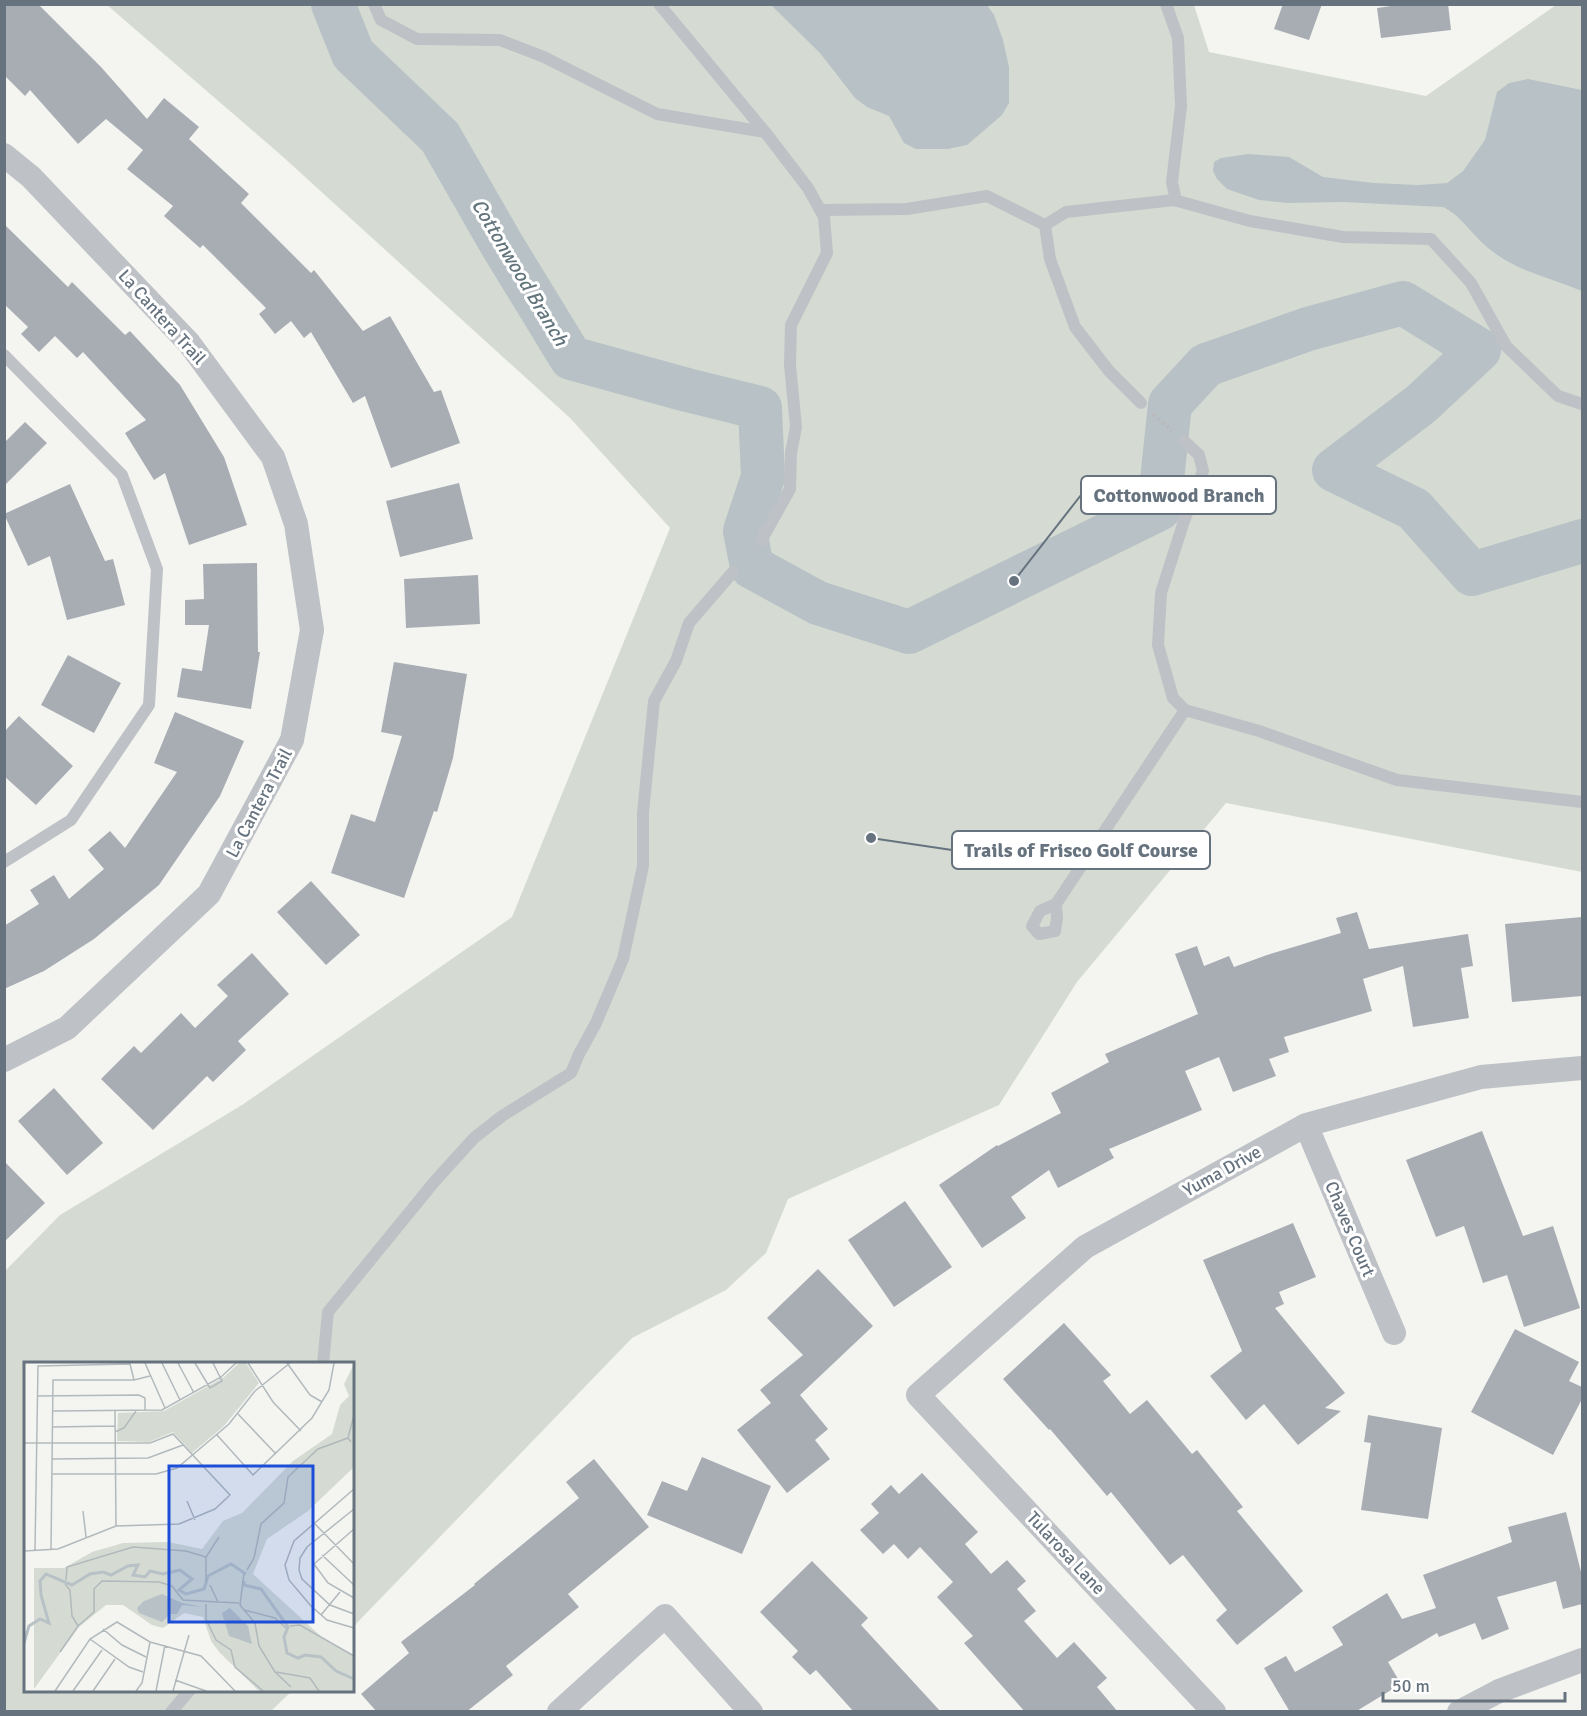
<svg xmlns="http://www.w3.org/2000/svg" width="1587" height="1716" viewBox="0 0 1587 1716" font-family="Signika,sans-serif">
<rect width="100%" height="100%" fill="#f4f5f1"/>
<path fill="#d5dbd3" d="M107,5H1194L1209,52L1426,96L1556,5H1582V872L1226,803L1077,982L999,1105L788,1199L766,1253L726,1290L632,1338L353,1627L352,1364H26V1690L292,1691L271,1711L5,1712V1271L60,1215L242,1105L512,917L670,528L570,418L282,156Z"/>
<path fill="#b8c2c6" d="M771,5H987L994,15L1003,40L1009,67V103L1002,115L967,145L948,149H916L904,143L889,116L867,107L855,98L820,53Z
M1528,79L1582,90V89V291C1552,278 1518,272 1492,251C1475,239 1461,215 1443,207L1343,202L1288,203L1259,200L1227,189L1217,179L1213,171L1214,162L1221,158L1248,154L1289,157L1323,177L1374,183L1418,185L1447,183L1463,171L1485,140L1497,92L1509,83Z"/>
<g fill="none" stroke-linecap="round" stroke-linejoin="round">
<path stroke="#b8c2c6" stroke-width="44" d="M333,4L353,54L440,137L502,245L571,358L687,390L760,408L763,477L745,531L752,567L818,603L909,632L1159,509L1170,404L1206,365L1308,329L1403,303L1479,350L1421,404L1334,470L1414,509L1472,574L1582,541"/>
</g>
<path fill="#a7adb3" d="M4,4H38L101,67L147,119L164,98L199,127L189,139L249,194L241,203L311,273L314,270L363,331L390,316L434,392L441,390L460,443L391,468L365,396L353,403L311,332L304,338L291,321L275,334L259,314L266,308L203,245L200,248L164,216L173,206L127,169L143,150L106,119L78,144L30,90L25,96L4,75Z
M1283,4H1322L1309,40L1274,29Z
M1390,4H1448L1451,30L1381,38L1377,8L1391,6Z
M4,224L68,287L72,282L125,335L130,331L180,385L224,457L247,525L189,545L165,473L154,480L125,433L146,420L83,352L77,358L55,336L39,352L21,334L28,327L4,304Z
M25,422L47,443L4,486V443Z
M459,483L473,539L400,557L386,501Z
M70,484L105,561L113,559L125,605L67,620L50,556L28,566L4,514Z
M257,563L258,652H260L251,709L177,697L182,668L202,671L209,625H185V600L204,599L203,564Z
M478,575L480,624L406,628L404,579Z
M68,655L121,683L94,733L41,705Z
M394,662L467,674L453,758L437,812L434,811L404,898L331,873L351,814L375,822L402,736L381,732Z
M175,712L244,741L220,796L159,885L94,939L44,971L4,989V926L39,904L30,890L54,875L69,899L104,869L88,850L110,831L125,848L177,772L154,763Z
M19,716L73,766L36,805L4,776V732Z
M311,881L360,935L326,965L277,912Z
M1357,912L1369,949L1468,934L1473,966L1461,968L1469,1018L1413,1027L1403,966L1363,979L1372,1011L1284,1037L1289,1052L1269,1059L1276,1076L1233,1092L1219,1057L1185,1071L1202,1110L1109,1149L1114,1158L1058,1188L1049,1170L1011,1197L1026,1218L982,1248L939,1185L997,1145L998,1146L1061,1113L1051,1093L1109,1062L1105,1054L1198,1014L1175,954L1197,946L1204,966L1229,956L1234,967L1267,955L1341,933L1336,918Z
M1582,917V996L1512,1002L1505,924Z
M252,953L289,994L238,1041L246,1050L213,1082L207,1076L153,1130L101,1079L134,1046L141,1053L181,1013L195,1028L228,996L217,985Z
M54,1088L103,1143L67,1175L18,1121Z
M1482,1131L1523,1236L1553,1226L1580,1308L1524,1327L1507,1275L1483,1283L1464,1226L1436,1237L1406,1160Z
M4,1161L45,1203L4,1242Z
M905,1201L952,1267L894,1307L848,1240Z
M1293,1223L1316,1277L1279,1292L1284,1304L1275,1308L1345,1393L1325,1408L1341,1411L1298,1445L1264,1404L1246,1420L1210,1376L1242,1351L1203,1260Z
M818,1269L873,1326L800,1395L828,1429L815,1440L830,1459L787,1493L737,1430L771,1403L760,1390L803,1355L767,1318Z
M1064,1323L1111,1375L1103,1381L1130,1414L1147,1400L1192,1454L1197,1450L1243,1507L1237,1511L1303,1591L1237,1645L1216,1620L1227,1610L1183,1555L1170,1565L1111,1492L1107,1496L1050,1429L1049,1430L1003,1379Z
M1515,1329L1579,1362L1569,1381L1582,1387V1399L1553,1455L1471,1412Z
M1368,1415L1442,1428L1428,1519L1361,1510L1371,1443L1364,1442Z
M702,1457L771,1486L742,1554L647,1515L662,1481L687,1491Z
M594,1459L649,1527L568,1594L579,1607L506,1666L513,1675L466,1712H377L361,1694L409,1653L401,1642L475,1585L474,1584L579,1498L566,1482Z
M922,1473L978,1532L965,1544L991,1574L1007,1560L1026,1581L1017,1589L1036,1611L1024,1621L1057,1658L1074,1642L1107,1678L1097,1687L1118,1712H1025L964,1643L973,1636L937,1597L953,1582L920,1547L908,1559L894,1544L883,1554L860,1530L879,1513L871,1504L891,1485L899,1494Z
M1566,1512L1582,1576V1604L1563,1609L1556,1581L1497,1597L1509,1629L1482,1640L1475,1623L1439,1637L1437,1633L1388,1662L1401,1684L1355,1712H1290L1264,1668L1286,1656L1295,1672L1343,1645L1332,1627L1387,1593L1402,1619L1436,1608L1423,1575L1512,1542L1508,1527Z
M812,1561L868,1618L861,1625L941,1712H854L816,1670L810,1675L792,1657L798,1651L760,1612Z"/>
<g fill="none" stroke-linecap="round" stroke-linejoin="round">
<path stroke="#b8babc" stroke-width="4" stroke-dasharray="3 3" stroke-linecap="butt" d="M1153,414L1172,431"/>
<path stroke="#bec1c5" stroke-width="12" d="M374,4L381,20L417,39L500,40L544,57L657,114L765,132L808,188L824,217L827,253L791,325L790,365L796,427L791,453L790,489L761,541
M659,4L765,132
M1166,4L1178,38L1181,106L1172,182L1176,201
M820,210L907,209L987,196L1045,225L1050,259L1075,327L1109,371L1141,403
M1045,225L1066,212L1174,200L1250,221L1343,237L1431,239L1471,283L1506,346L1558,396L1582,404
M4,355L122,475L157,569L149,705L71,820L4,862
M1184,441L1199,455L1203,471L1184,521L1161,593L1158,645L1173,698L1185,710L1259,731L1397,780L1582,802
M1056,904L1040,911L1032,926L1039,934L1055,931L1057,918L1056,904L1185,710
M323,1364L328,1312L435,1181L474,1138L502,1116L571,1073L579,1054L596,1023L623,959L643,866V813L654,701L676,661L689,623L733,572
M171,1712L190,1690"/>
<path stroke="#bec1c5" stroke-width="24" d="M4,155L31,177L189,343L273,457L296,524L312,630L292,740L209,894L67,1028L4,1060
M1306,1125L1394,1333
M559,1712L665,1616L751,1712
M1214,1712L918,1395L1085,1247L1306,1125L1481,1077L1582,1068
M1459,1712L1499,1691L1582,1660"/>
</g>
<g text-anchor="middle" stroke-width="6" stroke-linejoin="round" paint-order="stroke">
<g font-size="18" fill="#66737f" stroke="#fff">
<text transform="translate(162 317) rotate(48)" y="6">La Cantera Trail</text>
<text transform="translate(259 803) rotate(-62)" y="6">La Cantera Trail</text>
<text transform="translate(1222 1171) rotate(-29)" y="6">Yuma Drive</text>
<text transform="translate(1350 1229) rotate(67)" y="6">Chaves Court</text>
<text transform="translate(1066 1553) rotate(47)" y="6">Tularosa Lane</text>
</g>
<g font-size="20" font-style="italic" fill="#62747c" stroke="#fff">
<text transform="translate(520 272) rotate(59)" y="7">Cottonwood Branch</text>
</g>
</g>
<g transform="translate(24 1362)">
<rect width="330" height="330" fill="#f4f5f1"/>
<path d="M215,1H222L235,21L200,64L168,91L149,70L125,80L93,79L94,51L140,49L200,15ZM330,2V105L284,149L243,177L229,212L301,278L330,293V329H235L196,291L187,279L179,255L160,251L139,266L128,263L99,243H82L55,265L10,327V206H40L68,190L99,181L144,180L178,187L199,159L218,151L269,99L308,72L316,43L325,34L320,22Z" fill="#d5dbd3"/>
<path d="M138,232L158,241L179,245L158,243L153,252H146L138,260L115,251L113,246L120,239ZM206,246L224,264L228,282L205,274L198,251Z" fill="#b8c2c6"/>
<path fill="none" stroke="#b8c2c6" stroke-width="3" d="M220,219V223L237,227L264,265L260,275L263,291L274,296L281,293L297,295L312,309L330,317M0,281L5,264L16,257L25,261L17,233L16,219L22,212L48,223L66,212L79,210L87,213L104,204L114,203L109,213L121,215L126,209L139,212L156,208L168,217L155,228L162,232L180,227L184,214L207,202L222,212"/>
<path fill="none" stroke="#b2b9bc" stroke-width="1.5" d="M121,1L141,46M138,1L156,38M154,1L170,31M171,1L186,26L198,19L189,1M224,1L249,40L277,69M263,1L286,33L298,40M13,34L115,33L121,36V49M28,49L138,48L197,15L212,1M91,49L92,164M214,52L252,92M28,65L91,64M91,70L100,66L112,49M193,73L229,113L288,56L305,28L310,1M324,76L330,53M0,81H126L149,72L206,133L191,147L155,162L92,164L34,187L0,189M28,97L124,96L159,83M28,112H132L153,106L205,62L231,29L266,1M330,127L270,179L261,203L265,218L287,244L303,258L330,266M163,139L171,158M330,147L283,185L276,196L275,208L278,217L306,243L330,252M59,149L62,175M291,162L330,202M330,167L290,202L304,221L330,236M11,188L14,4L106,2L110,18M27,188L29,18H110L126,14M298,193L330,223M182,195L195,175L193,178M223,208L230,196L237,162L260,141L264,115L294,87L324,76L327,80M220,211L216,243L220,248L251,256L262,266M42,218L43,205L109,185L162,189L182,195V220M41,222L46,228L48,254L54,264M186,223L194,240L215,241M182,242V257L192,278L207,288L211,305L239,329M220,248L231,261L235,284L251,310L267,325M297,253L316,230M266,264L276,263L330,294M79,267L98,283L122,295M66,277L105,305L119,310M36,290L54,264L70,250V227L78,219L135,220L148,224L159,238L194,240M252,310L286,316L295,329M151,318L182,329M31,329L66,277L93,260L126,280L177,294L211,329M49,329L78,288M69,329L91,297M112,329L118,321L126,280M132,329L141,283M149,329L165,273"/>
<path fill="#1d4ed8" fill-opacity="0.15" stroke="#1d4ed8" stroke-width="3" d="M145,104H289V260H145Z"/>
<rect width="330" height="330" fill="none" stroke="#66737f" stroke-width="3"/>
</g>
<path fill="none" stroke="#66737f" stroke-width="2" d="M1014 581L1081 495M871 838L952 850"/>
<g fill="#66737f" stroke="#fff" stroke-width="2">
<circle cx="1014" cy="581" r="6"/>
<circle cx="871" cy="838" r="6"/>
</g>
<g fill="#fff" stroke="#66737f" stroke-width="2">
<rect x="1081" y="476" width="195" height="38" rx="6"/>
<rect x="952" y="831" width="258" height="38" rx="6"/>
</g>
<g font-size="20" text-anchor="middle" font-weight="bold" fill="#66737f">
<text x="1179" y="502">Cottonwood Branch</text>
<text x="1081" y="857">Trails of Frisco Golf Course</text>
</g>
<rect width="1587" height="1716" fill="none" stroke="#66737f" stroke-width="12"/>
<path d="M1383 1692v9h182v-9" fill="none" stroke="#66737f" stroke-width="3"/>
<text x="1392" y="1692" font-size="18" fill="#66737f" stroke="#ffffff" stroke-width="4.5" paint-order="stroke">50 m</text>
</svg>
